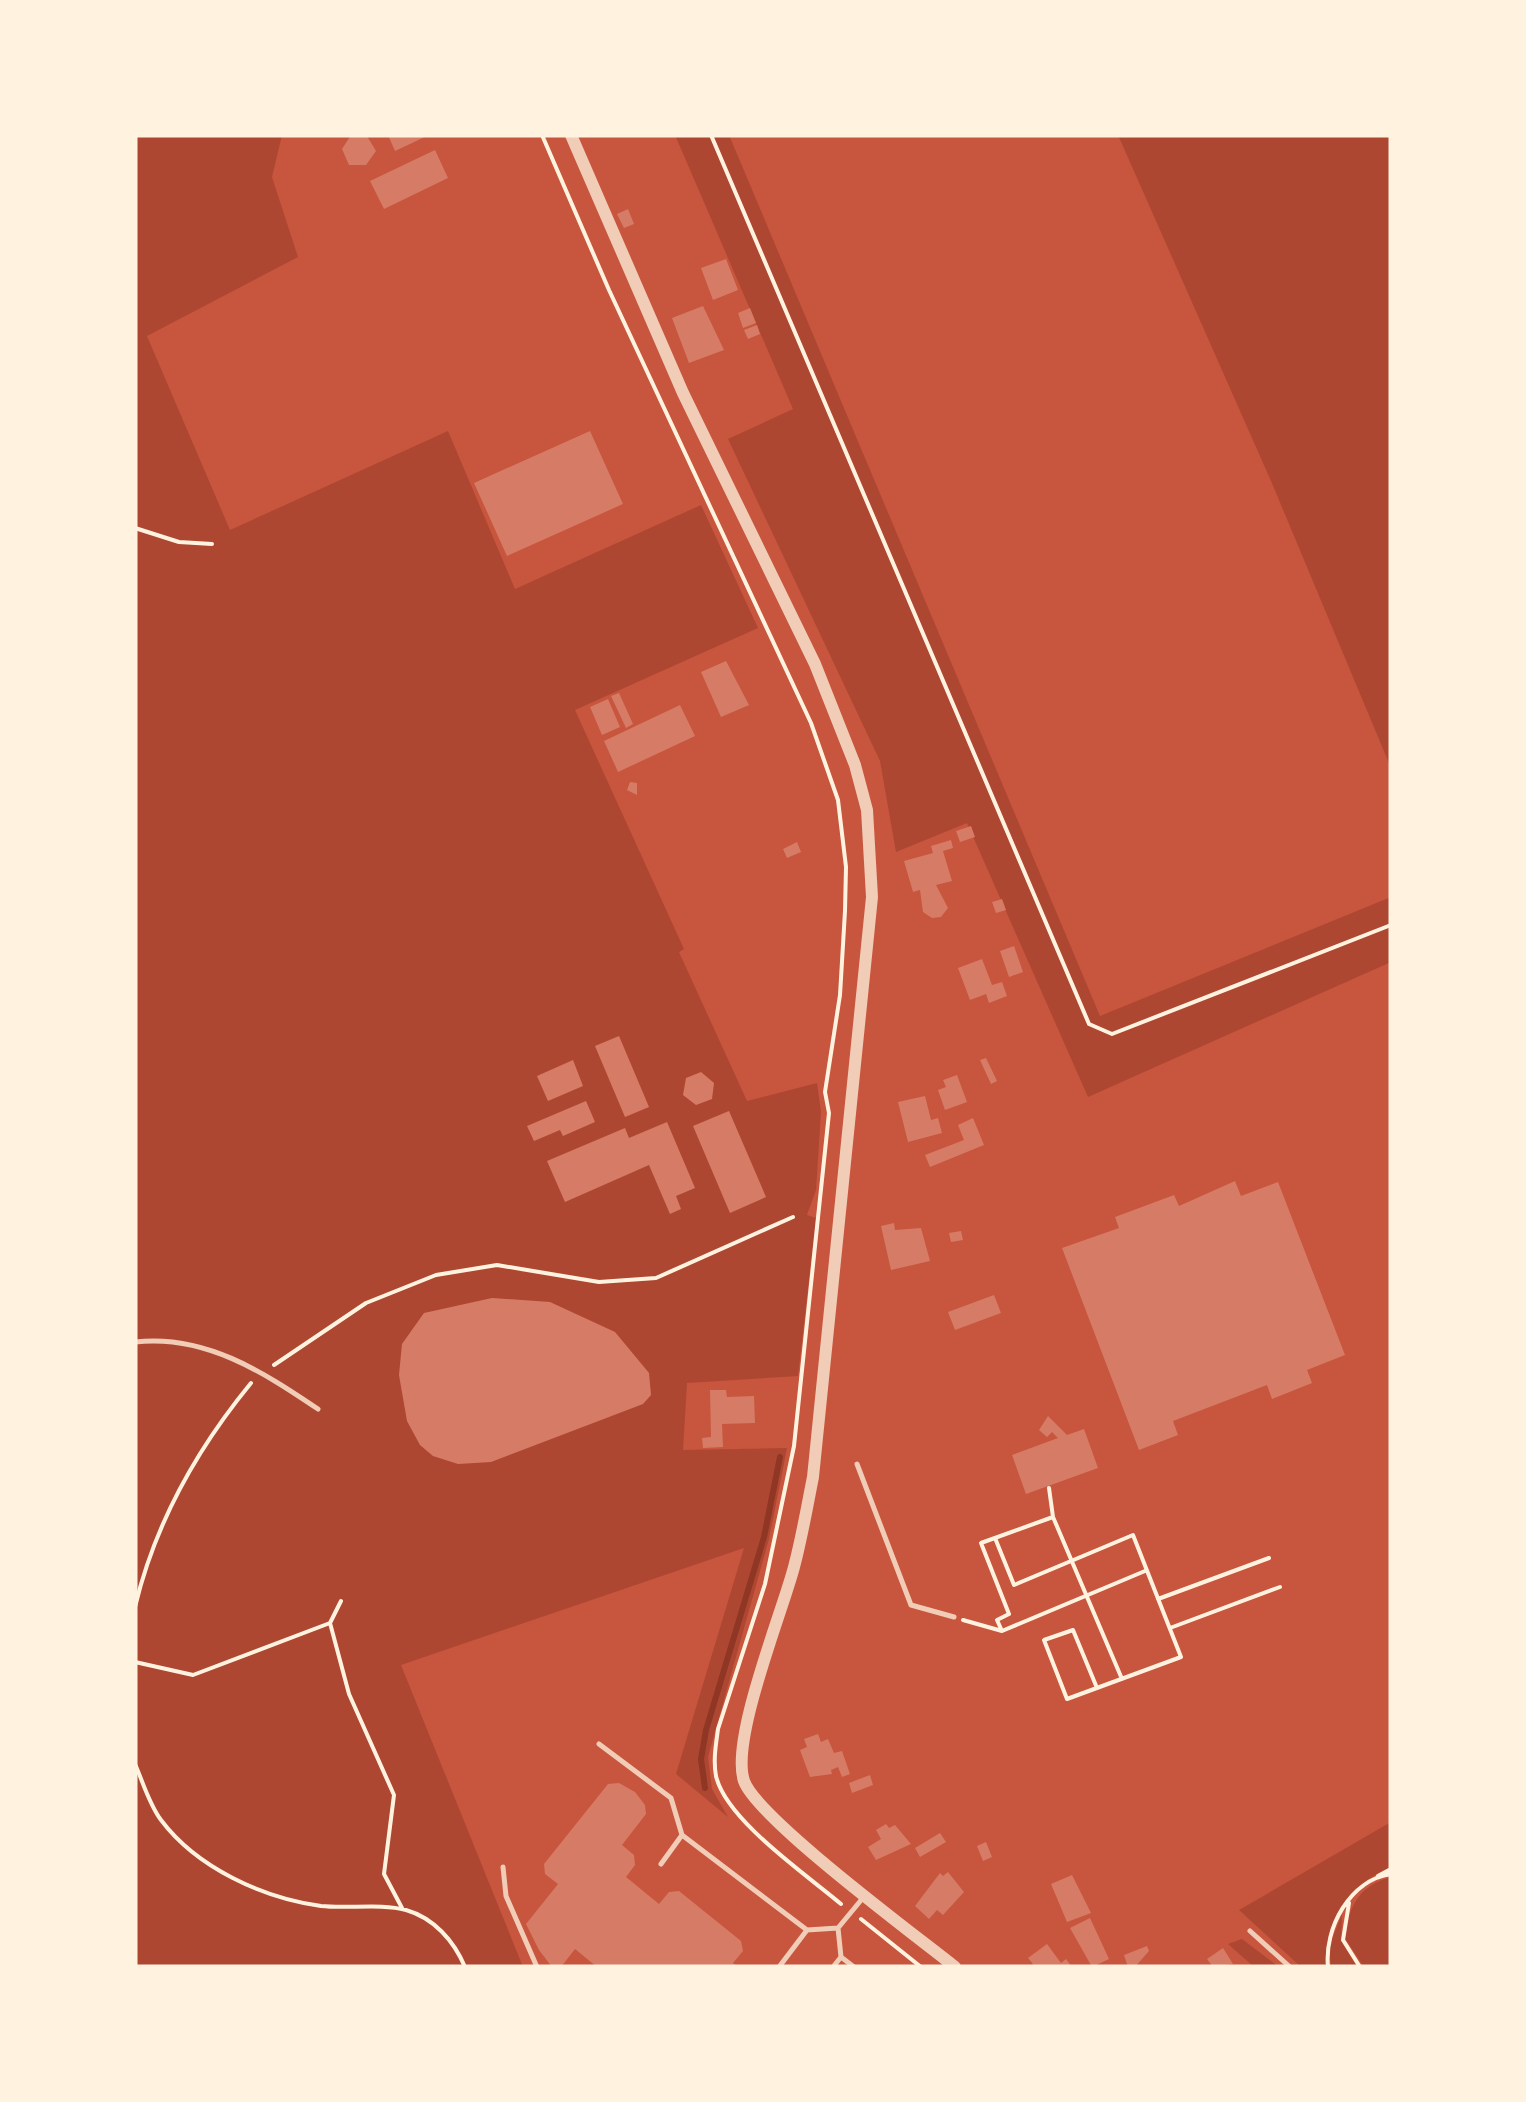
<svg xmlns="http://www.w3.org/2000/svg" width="1526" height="2102" viewBox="0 0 1526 2102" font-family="Barlow,sans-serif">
<rect width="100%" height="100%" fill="#c8553d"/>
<path fill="#ae4732" d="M135,135H282L272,177L298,257L147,336L230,530L448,431L515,589L701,505L758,628L575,710L684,949L679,952L747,1101L817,1083L821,1112L816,1190L807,1215L816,1218L798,1376L687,1383L683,1450L787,1448L769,1539L708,1757L712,1789L728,1817L676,1774L744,1548L401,1665L523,1967H135Z
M675,135H729L1100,1016L1391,897V962L1088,1097L967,823L896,852L880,761L728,439L793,409Z
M1118,135H1391V768L1271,481Z
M1391,1822V1867C1349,1884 1324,1923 1326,1967H1301L1239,1910Z
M1391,1877V1967H1364L1344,1937C1349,1907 1359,1885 1391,1877Z
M1342,1914L1341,1940L1357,1967L1331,1966L1329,1947Z
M1242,1939L1279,1967H1254L1228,1944Z"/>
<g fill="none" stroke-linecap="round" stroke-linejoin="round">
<path stroke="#8f3625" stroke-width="6" d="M705,1788L701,1759L706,1730L764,1537L780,1457"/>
</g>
<path fill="#d67c66" d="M351,135L367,136L376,151L366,165H349L342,149Z
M388,135H429L395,151Z
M435,150L448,178L384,209L370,181Z
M628,209L634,224L624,228L617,214Z
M726,259L738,290L713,300L701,268Z
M703,306L724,350L689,363L672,318Z
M750,308L756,323L743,328L738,313Z
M757,325L760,334L748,339L744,330Z
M590,431L623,504L507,556L474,483Z
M726,661L749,705L721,717L701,672Z
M619,693L633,724L626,728L611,696Z
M608,699L620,727L602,735L590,707Z
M680,705L695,736L618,772L604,741Z
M630,782L637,783V795L627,790Z
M971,826L975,837L960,842L956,831Z
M951,840L953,848L943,851L952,881L936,885L948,908L941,917L932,918L923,912L920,890L913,892L904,861L933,853L931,846Z
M797,842L801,852L787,858L783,849Z
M1002,899L1006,910L996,913L992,902Z
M1014,946L1023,972L1009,977L1000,951Z
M982,959L992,985L1002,982L1007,996L989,1003L986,994L970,1000L958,968Z
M619,1036L649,1107L625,1117L595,1046Z
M986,1058L997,1081L991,1084L980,1060Z
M573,1060L583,1086L548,1101L537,1076Z
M701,1072L714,1083L712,1099L696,1105L683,1095L686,1078Z
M957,1075L967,1102L945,1110L938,1090L946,1087L943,1080Z
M925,1096L931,1120L938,1118L942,1133L908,1142L898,1102Z
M586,1101L595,1122L563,1136L560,1130L534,1141L527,1126Z
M729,1111L766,1197L730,1213L693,1126Z
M973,1118L984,1145L930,1167L925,1155L964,1140L958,1125Z
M667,1122L695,1188L676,1196L681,1209L670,1214L649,1165L565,1202L547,1161L625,1128L629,1138Z
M1235,1181L1241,1196L1278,1182L1345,1355L1307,1370L1312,1383L1272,1399L1267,1385L1173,1421L1178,1435L1139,1450L1062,1248L1119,1228L1115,1217L1174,1195L1179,1206Z
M894,1223L895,1230L921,1228L930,1261L891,1270L881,1226Z
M961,1231L963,1240L951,1242L949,1233Z
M994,1295L1001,1313L955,1330L948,1312Z
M492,1298L550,1302L615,1332L649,1373L651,1395L643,1404L491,1462L458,1464L433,1456L420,1445L407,1421L399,1375L402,1344L424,1313Z
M710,1390H726L727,1397L754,1396L755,1423L722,1424L723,1447L703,1448L702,1438L711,1437Z
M1048,1416L1067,1435L1084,1429L1098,1468L1026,1494L1012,1455L1058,1438L1052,1432L1047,1437L1039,1430Z
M818,1734L821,1742L828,1739L834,1753L842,1751L850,1774L842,1777L838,1767L831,1770L832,1774L810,1777L800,1750L807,1747L804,1739Z
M870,1775L873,1785L852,1793L849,1783Z
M619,1783L635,1792L645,1805L646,1814L622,1845L634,1855L635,1865L626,1877L659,1904L669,1892L679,1891L741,1941L743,1951L733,1963L738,1967H597L575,1949L561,1967H552L539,1950L526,1924L558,1884L545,1874L544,1864L608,1784Z
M886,1824L889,1828L895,1825L911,1844L876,1860L868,1847L881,1839L876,1830Z
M940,1833L946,1842L920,1857L915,1848Z
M986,1842L992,1857L983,1861L977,1846Z
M948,1872L964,1892L943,1915L937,1910L929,1919L915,1906L940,1873L943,1876Z
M1072,1875L1091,1913L1067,1922L1051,1884Z
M1090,1918L1109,1959L1092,1967L1070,1928Z
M1047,1944L1061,1963L1066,1959L1072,1967H1028L1033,1964L1028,1958Z
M1147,1946L1149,1951L1135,1967H1128L1124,1955Z
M1223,1948L1233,1964L1213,1967L1207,1959Z"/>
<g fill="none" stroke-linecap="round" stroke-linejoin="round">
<path stroke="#fff3e0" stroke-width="4" d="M542,135L609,290L811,723L838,800L846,867L845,911L840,995L825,1092L829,1113L794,1446L765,1584L718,1729C716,1744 713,1760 716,1776C726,1820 807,1875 841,1904
M711,135L1089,1024L1112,1034L1391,925
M135,528L179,542L212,544
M274,1365L366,1303L436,1275L497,1265L599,1282L656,1278L793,1217
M1049,1488L1053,1517L1122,1679
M995,1538L1014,1585L1133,1535L1181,1657L1067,1699L1044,1640L1073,1630L1097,1688
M1158,1599L1269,1558
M135,1607C155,1523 196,1450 251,1383
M963,1620L1002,1631L1145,1571
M330,1623L349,1694L394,1795L384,1874L402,1908
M1170,1628L1280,1587
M1002,1631L997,1620L1009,1614L981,1543L1053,1517
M135,1662L193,1675L330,1623L341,1601
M135,1764C143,1782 149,1804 161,1820C197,1868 263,1898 321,1906C348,1909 380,1903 406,1910C434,1918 454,1941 465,1967
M1378,1876L1391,1869
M1349,1903L1343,1940L1360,1967
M861,1919L921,1967
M1328,1967C1324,1928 1350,1880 1391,1874"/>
<path stroke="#f1ccb7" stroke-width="5" d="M135,1342C205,1334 263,1372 318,1409
M857,1464L911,1605L954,1617
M599,1744L671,1798L682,1835
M661,1864L682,1835L807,1930L838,1928L841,1957
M503,1867L506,1896L537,1967
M838,1928L862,1899
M1250,1931L1290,1967
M779,1967L807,1930
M833,1967L841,1957L854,1967"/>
<path stroke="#f1ccb7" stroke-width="12" d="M571,135L683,393L815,664L855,765L867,810L872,897L813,1477C807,1507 802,1537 794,1567C782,1613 730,1740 744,1781C757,1818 915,1935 955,1967"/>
</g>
<rect width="1526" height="2102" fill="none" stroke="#fff3e0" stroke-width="275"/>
</svg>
